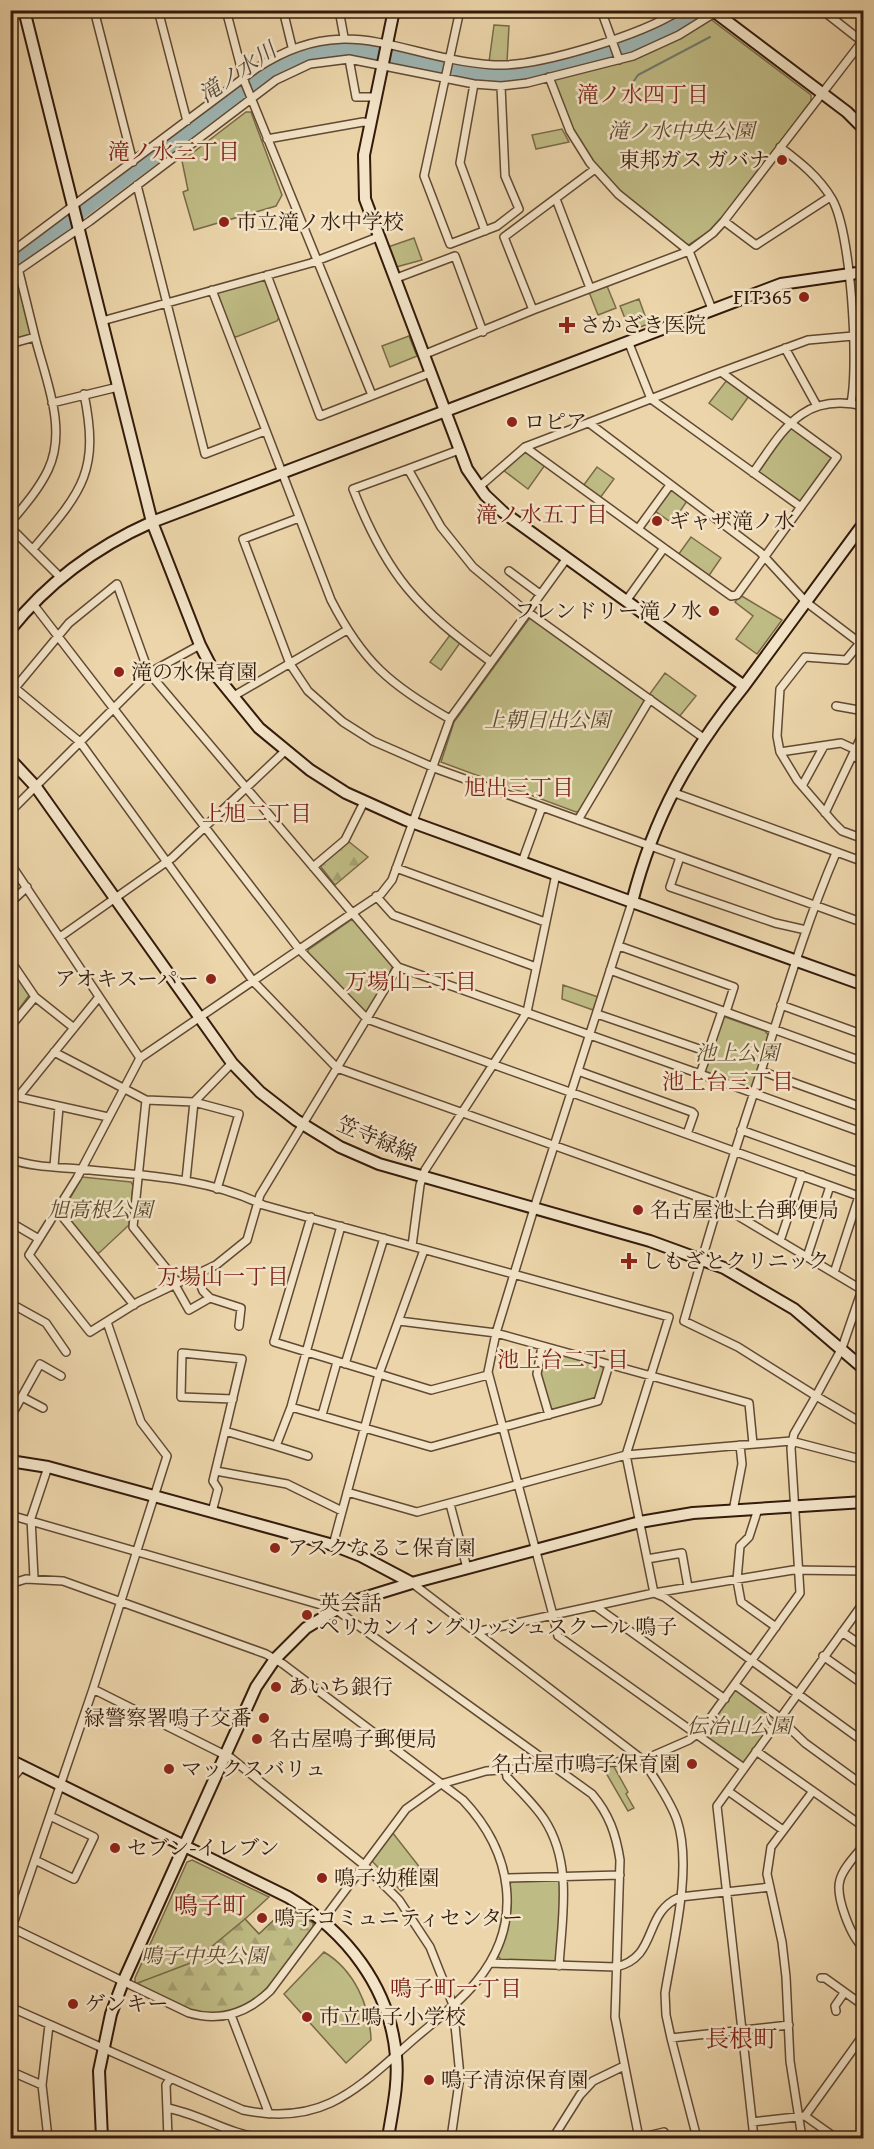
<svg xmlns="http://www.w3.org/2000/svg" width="874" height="2149" viewBox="0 0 874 2149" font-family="'Gentium Book Plus','Noto Serif JP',serif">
<defs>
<pattern id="forest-firs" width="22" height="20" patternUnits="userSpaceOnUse" patternTransform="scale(1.5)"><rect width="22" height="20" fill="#bfbb84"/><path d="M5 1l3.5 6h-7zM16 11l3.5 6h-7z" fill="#a5a071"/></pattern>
</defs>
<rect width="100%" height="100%" fill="#ecd5aa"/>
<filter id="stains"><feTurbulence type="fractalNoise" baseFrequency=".00333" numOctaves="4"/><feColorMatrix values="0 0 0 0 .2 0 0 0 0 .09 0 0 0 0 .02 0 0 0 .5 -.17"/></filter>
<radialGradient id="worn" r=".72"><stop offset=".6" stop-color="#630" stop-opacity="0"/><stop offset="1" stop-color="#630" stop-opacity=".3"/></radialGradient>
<path fill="#bfbb84" stroke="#796a48" stroke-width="1.5" d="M709,18L811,95V101L721,221L713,229L687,246C651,216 607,188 582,147C570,127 562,104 553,82L557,77C619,62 655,54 709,18Z
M494,25L509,26L507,62H489Z
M246,112H251L282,195L276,206L194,230L183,192L188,190L182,161Z
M562,129L569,142L536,149L532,135Z
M414,238L422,260L396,267L388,247Z
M10,279L19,281L31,332L29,336L10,342Z
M262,279L267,283L280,316L277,321L236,337L231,335L216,295L218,291Z
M607,286L616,308L598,315L589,292Z
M639,299L648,324L630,331L620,306Z
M409,336L417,356L390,367L382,346Z
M727,380L749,396L732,420L709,403Z
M791,427L831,456V460L802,501H797L758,473V469L787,428Z
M527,452L545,465L528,489L503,470L523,453Z
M597,467L614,479L600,498L583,486Z
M673,490L687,501L672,523L655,511L669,491Z
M691,537L721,558L708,577L678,555Z
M740,595L782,620L757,654L736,639L753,616L735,602Z
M533,618L643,698L644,702L580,811L576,812L441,762L454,722L529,619Z
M450,635L460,643L441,670L430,662Z
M665,673L696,696L679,717L649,695Z
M351,920L356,921L393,966L369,1012H364L308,953V950Z
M10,965L30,994L11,1020H10Z
M563,985L598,997L593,1010L562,999Z
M725,1017L765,1031L769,1036L753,1085L748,1088L707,1073L704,1069L722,1019Z
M82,1177L131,1182L133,1185L129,1225L99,1253L95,1252L63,1211Z
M546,1350L602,1366L604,1369L595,1399L552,1411L548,1409L539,1374L543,1352Z
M738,1689L774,1715L775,1719L744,1762H740L704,1736V1733L734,1690Z
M613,1765L628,1792L626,1794L634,1808L628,1811L602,1766Z
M392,1832L425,1874L401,1891L371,1860Z
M192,1860L269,1897L245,1919L259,1934L288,1907L313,1923V1927L135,1984V1978L187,1862Z
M558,1879L561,1881L557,1959L555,1962L501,1960L498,1956L509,1921L510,1884L513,1880Z
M324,1952C354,1970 370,2005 371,2040L346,2063L284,1994Z"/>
<path fill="url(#forest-firs)" stroke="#796a48" stroke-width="1.5" d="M348,841L368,857L335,885L321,867L322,863Z
M288,1907L313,1923V1927C284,1967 253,2027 194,2011C174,2006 154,1993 135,1984L193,1962L245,1919L259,1934Z"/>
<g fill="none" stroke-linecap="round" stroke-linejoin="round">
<path stroke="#737870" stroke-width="2" d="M625,94L638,75L710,37"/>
<path stroke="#9db6b4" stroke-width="14" d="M10,265L264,75C341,20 412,71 493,75C516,76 538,70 560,64C610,52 657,40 699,10"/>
<g stroke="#614933" stroke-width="10">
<path id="street" d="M94,10L133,162
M158,10L187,121
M226,10L245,83L372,395
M283,10L292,47
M339,10L344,37
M460,10L424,176L450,244L497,226L519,209L505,176L501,86
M601,10L619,60
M822,10L864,43
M349,59L356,97H376
M549,77L570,131L590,163L618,194L689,251L712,309
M474,84L460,163L485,231
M267,139L363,122L371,123
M780,147C800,162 819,177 832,199C851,232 859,364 851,403
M137,185L205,454L265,431
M556,199L590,288
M724,221L756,245L830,197
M10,230L15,250
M10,253L257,68C348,8 401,59 494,65C538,67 642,35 680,10
M267,275L320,416L430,373
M10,276L90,221L276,80L310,64L349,59L474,84L501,86L527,83L633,56L679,35L716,12
M394,279L455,256L483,332
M212,290L331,600C363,662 390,685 450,719
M533,310L504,237L595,169
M102,321L311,263L378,237
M628,341L651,399L801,507
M10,344L35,337L19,272
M785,348L817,406
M423,355L533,310L689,251L713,233L724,221L864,39
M721,372L808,340L853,336
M52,403L118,387
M589,423L760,552L806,602L864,646
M525,447L721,372L837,457L737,595L731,596L664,548
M459,450L408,469L441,527L473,567L521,607L705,739
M408,469L353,489C387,576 417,608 491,662
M753,473C784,429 802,392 864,406
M479,487L525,447L664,548L626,601
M299,518L243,539L290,664L308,691L343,722L373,741L437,769L864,923
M10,523C24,506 39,489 48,470C68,429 45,378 35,337
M10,527L60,577
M638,529L670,485
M33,549C82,491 100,472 84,394
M567,558L450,719L392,880L381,894L357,910L140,1058L77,1178L29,1255L90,1332L138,1302L216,1265L247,1240L260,1195L398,967L700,1074
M509,571L540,594
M33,604L299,949L367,1019L864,1198
M864,638L846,660L805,657L780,689L777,736L780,752L797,780L834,823L842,831L864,839
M232,697L347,630
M836,706L864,711
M780,752L841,743L854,749
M853,756L864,761
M802,786L824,746
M672,792L864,862
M10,812L149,673L200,645
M825,813L864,731
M578,820L650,699
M836,853C806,923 785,995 762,1068C734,1152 708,1236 684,1321L738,1347L816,1396L842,1348L864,1284
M680,857L670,887L775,923L806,930
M859,861L864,845
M522,862L542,807
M10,863L140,1058
M313,867L345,840L364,802
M396,868L545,922
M376,896L393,915L536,967
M632,902L536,1202L496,1333L488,1372L553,1615L654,1593L793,1570L864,1571
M10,903L27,887
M60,937L172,858L285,751
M619,946L734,987L726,1012
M10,960L35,997L74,1028
M398,967L149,673L117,584L69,623L15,688L80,742L253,981L337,1068L718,1204L864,1291
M610,970L864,1062
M781,1005L864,1035
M597,1014L708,1052L700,1074L864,1133
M10,1027L35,997
M54,1052L146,1100L194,1102L239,1114L217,1189
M708,1052L722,1011
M578,1071L692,1112L694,1114L687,1134
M761,1071L864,1108
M10,1091L18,1097L108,1117
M18,1097L99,997
M146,1100L133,1227L178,1283
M741,1130L864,1174
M10,1159C32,1167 56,1167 79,1169C140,1175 207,1177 263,1205L669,1317L626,1455L654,1593L664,1597L864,1742
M54,1166L59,1107
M186,1180L194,1102L232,1063
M57,1210L134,1305
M311,1217L274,1342L379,1374L333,1545
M10,1222L39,1239
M780,1241L802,1175
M412,1246L420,1185L425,1170L527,1012L556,874
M424,1250L379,1374L431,1390L488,1375
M807,1257L830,1186
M834,1273L859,1196
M175,1285L189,1310L210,1298L203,1291L196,1274
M210,1298L241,1308L239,1326
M10,1303L46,1323L66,1352
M399,1321L496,1333L749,1403L753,1444
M542,1346L537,1374L549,1415
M345,1364L384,1238
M22,1397L43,1408
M233,1399L181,1397L182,1353L242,1359L225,1431L276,1446L291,1407L341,1226
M291,1407L431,1447L598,1401L609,1365
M322,1415L337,1362
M10,1418L40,1364L61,1376
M276,1446L308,1456
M216,1471L287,1484L342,1511
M347,1492L417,1512L626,1455L791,1441L864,1460
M450,1504L467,1568
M758,1509L749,1537L740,1546L737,1580L741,1602L776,1627
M733,1511L742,1464L740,1445
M212,1512L218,1489L213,1481L225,1431
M10,1515L335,1609L592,1794C609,1814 616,1834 620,1860L615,2017L639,2138
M647,1559L682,1553L688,1587
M34,1578L31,1518L48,1467
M412,1583L643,1760C655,1780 669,1798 677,1820C693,1868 673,1943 665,1993L666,2015L671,2038L697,2138
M10,1584L26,1579L63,1581L266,1654L283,1664L463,1800C512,1852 525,1922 477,1981C459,2003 435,2021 414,2039C358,2088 324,2127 243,2110L10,2007
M595,1606L725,1699
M476,1632L553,1615L558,1636L744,1768
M842,1632L864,1647
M823,1656L864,1685
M735,1685L775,1714L805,1743L864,1786
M93,1689L231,1758L364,1865L399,1900L430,1947L453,2005L460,2076L451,2138
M756,1751L864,1827
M506,1770L507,1777C520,1791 534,1804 544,1819C573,1863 562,1917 559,1966
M10,1781L22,1767
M728,1791L783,1830
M864,1845C856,1855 843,1868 840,1880C835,1896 851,1938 864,1948
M35,1860L74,1879L94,1837L50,1816
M506,1878L620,1875
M12,1928L189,2013C220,2022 247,2013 270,1991L406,1809L441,1784L486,1771L643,1760L689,1740L701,1731L800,1593L791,1448L794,1434L816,1396L864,1424
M10,1933L93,1689L167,1456L141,1422L107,1322
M490,1963L616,1967C659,1957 642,1913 680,1897L770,1887
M821,1978H825L864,2006
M836,2011L835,2006L844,1993
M231,2015L269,2114
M671,2038L789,2025
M10,2071L42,2085
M167,2108C200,2114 228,2134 262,2138
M805,2116L864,2034
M752,2122L805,2116L836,2138
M10,2137L11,2138
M48,2138L42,2085L49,2025
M168,2138L166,2085L170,2079
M553,2138L580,2095L593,2081L624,2066
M639,2138L664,2132
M754,2138L717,1806L864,1602
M802,2138L790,2061L786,1977L782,1942L767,1874L771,1847L813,1791"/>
</g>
<g stroke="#331a0b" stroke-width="14">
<path id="secondary" d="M24,10L152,522L200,645L215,674L259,728L310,770L346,793L406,820L632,902C654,816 689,754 744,686L503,512L485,495L467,469L365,199L364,155L394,10
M712,10L847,112L864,129
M10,630C48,582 96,547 152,522L781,284L864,272
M744,686L864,523
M10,759L36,787L232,1063L260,1092L296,1120L340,1147L379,1164L650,1241L724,1268L794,1309L864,1369
M632,902L864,985
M10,1461L48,1467L333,1545L361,1556L412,1583
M10,1760L288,1897C346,1931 390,1987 396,2056C399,2083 392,2112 388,2138
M102,2138L99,2071L111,2014L123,1982L256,1687L275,1659L306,1628L347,1603L412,1583L640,1522L693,1513L864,1502"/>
</g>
<use href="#street" stroke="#f3e4c8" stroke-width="7"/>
<use href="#secondary" stroke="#f3e4c8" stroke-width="10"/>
</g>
<g fill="#8f2418" stroke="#f3e4c8" stroke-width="2">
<circle cx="782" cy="160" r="6"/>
<circle cx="224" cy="222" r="6"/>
<circle cx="804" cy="297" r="6"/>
<path d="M564 316h6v6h6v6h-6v6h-6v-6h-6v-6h6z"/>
<circle cx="512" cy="422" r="6"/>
<circle cx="657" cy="521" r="6"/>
<circle cx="714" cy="611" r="6"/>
<circle cx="119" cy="672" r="6"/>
<circle cx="211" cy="979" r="6"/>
<circle cx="638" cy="1210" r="6"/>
<path d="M626 1252h6v6h6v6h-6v6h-6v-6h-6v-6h6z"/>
<circle cx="275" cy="1548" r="6"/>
<circle cx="307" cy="1615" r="6"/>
<circle cx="276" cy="1687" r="6"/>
<circle cx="264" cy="1718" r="6"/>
<circle cx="257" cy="1739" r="6"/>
<circle cx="692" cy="1764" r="6"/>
<circle cx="169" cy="1769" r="6"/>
<circle cx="115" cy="1848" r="6"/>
<circle cx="322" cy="1878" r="6"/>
<circle cx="262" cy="1918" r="6"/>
<circle cx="73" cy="2004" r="6"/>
<circle cx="307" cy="2017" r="6"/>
<circle cx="429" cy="2080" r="6"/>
</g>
<g text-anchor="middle" stroke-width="5" stroke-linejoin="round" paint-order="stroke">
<g font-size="21" font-style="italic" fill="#5d4a2f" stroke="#f3e4c8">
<text x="681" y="138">滝ノ水中央公園</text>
<text x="547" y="727">上朝日出公園</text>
<text x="737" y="1060">池上公園</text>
<text x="100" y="1217">旭高根公園</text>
<text x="739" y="1733">伝治山公園</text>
<text x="204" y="1963">鳴子中央公園</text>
</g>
<g font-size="21" fill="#331a0b" stroke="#f3e4c8" text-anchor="start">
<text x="770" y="167" text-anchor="end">東邦ガス ガバナ</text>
<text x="236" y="229">市立滝ノ水中学校</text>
<text x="792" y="304" text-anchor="end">FIT365</text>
<text x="580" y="332">さかざき医院</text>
<text x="524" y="429">ロピア</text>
<text x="669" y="528">ギャザ滝ノ水</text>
<text x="702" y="618" text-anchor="end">フレンドリー滝ノ水</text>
<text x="131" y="679">滝の水保育園</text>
<text x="199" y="986" text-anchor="end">アオキスーパー</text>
<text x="650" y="1217">名古屋池上台郵便局</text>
<text x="642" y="1268">しもざとクリニック</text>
<text x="287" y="1555">アスクなるこ保育園</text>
<text x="319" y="1610">英会話<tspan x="319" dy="24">ペリカンイングリッシュスクール 鳴子</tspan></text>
<text x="288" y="1694">あいち銀行</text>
<text x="252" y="1725" text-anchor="end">緑警察署鳴子交番</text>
<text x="269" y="1746">名古屋鳴子郵便局</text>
<text x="680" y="1771" text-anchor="end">名古屋市鳴子保育園</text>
<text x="181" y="1776">マックスバリュ</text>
<text x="127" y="1855">セブン-イレブン</text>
<text x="334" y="1885">鳴子幼稚園</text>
<text x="274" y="1925">鳴子コミュニティセンター</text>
<text x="85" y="2011">ゲンキー</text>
<text x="319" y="2024">市立鳴子小学校</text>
<text x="441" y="2087">鳴子清涼保育園</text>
</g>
<g font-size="21" fill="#331a0b" stroke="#f3e4c8">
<text transform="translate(377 1139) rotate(23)" y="7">笠寺緑線</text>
</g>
<g font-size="22" font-style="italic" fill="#53493e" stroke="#f3e4c8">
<text transform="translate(237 72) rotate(-34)" y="8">滝ノ水川</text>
</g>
<g font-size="22" fill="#7a1f14" stroke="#f3e4c8">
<text x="643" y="102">滝ノ水四丁目</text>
<text x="174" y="159">滝ノ水三丁目</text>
<text x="542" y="522">滝ノ水五丁目</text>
<text x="519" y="795">旭出三丁目</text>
<text x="257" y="821">上旭二丁目</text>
<text x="411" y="989">万場山二丁目</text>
<text x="728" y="1089">池上台三丁目</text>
<text x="223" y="1284">万場山一丁目</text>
<text x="563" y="1367">池上台二丁目</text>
<text x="456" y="1996">鳴子町一丁目</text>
</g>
<g font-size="24" fill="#7a1f14" stroke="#f3e4c8">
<text x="210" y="1914">鳴子町</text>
<text x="741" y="2047">長根町</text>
</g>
</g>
<rect width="874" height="2149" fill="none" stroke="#ecd5aa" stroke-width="36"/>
<rect x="12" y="12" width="850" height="2125" fill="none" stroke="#331a0b" stroke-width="3"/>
<rect x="18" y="18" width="838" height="2113" fill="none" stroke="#331a0b" stroke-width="1.5"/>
<rect width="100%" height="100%" filter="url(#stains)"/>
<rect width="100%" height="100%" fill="url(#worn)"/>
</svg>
